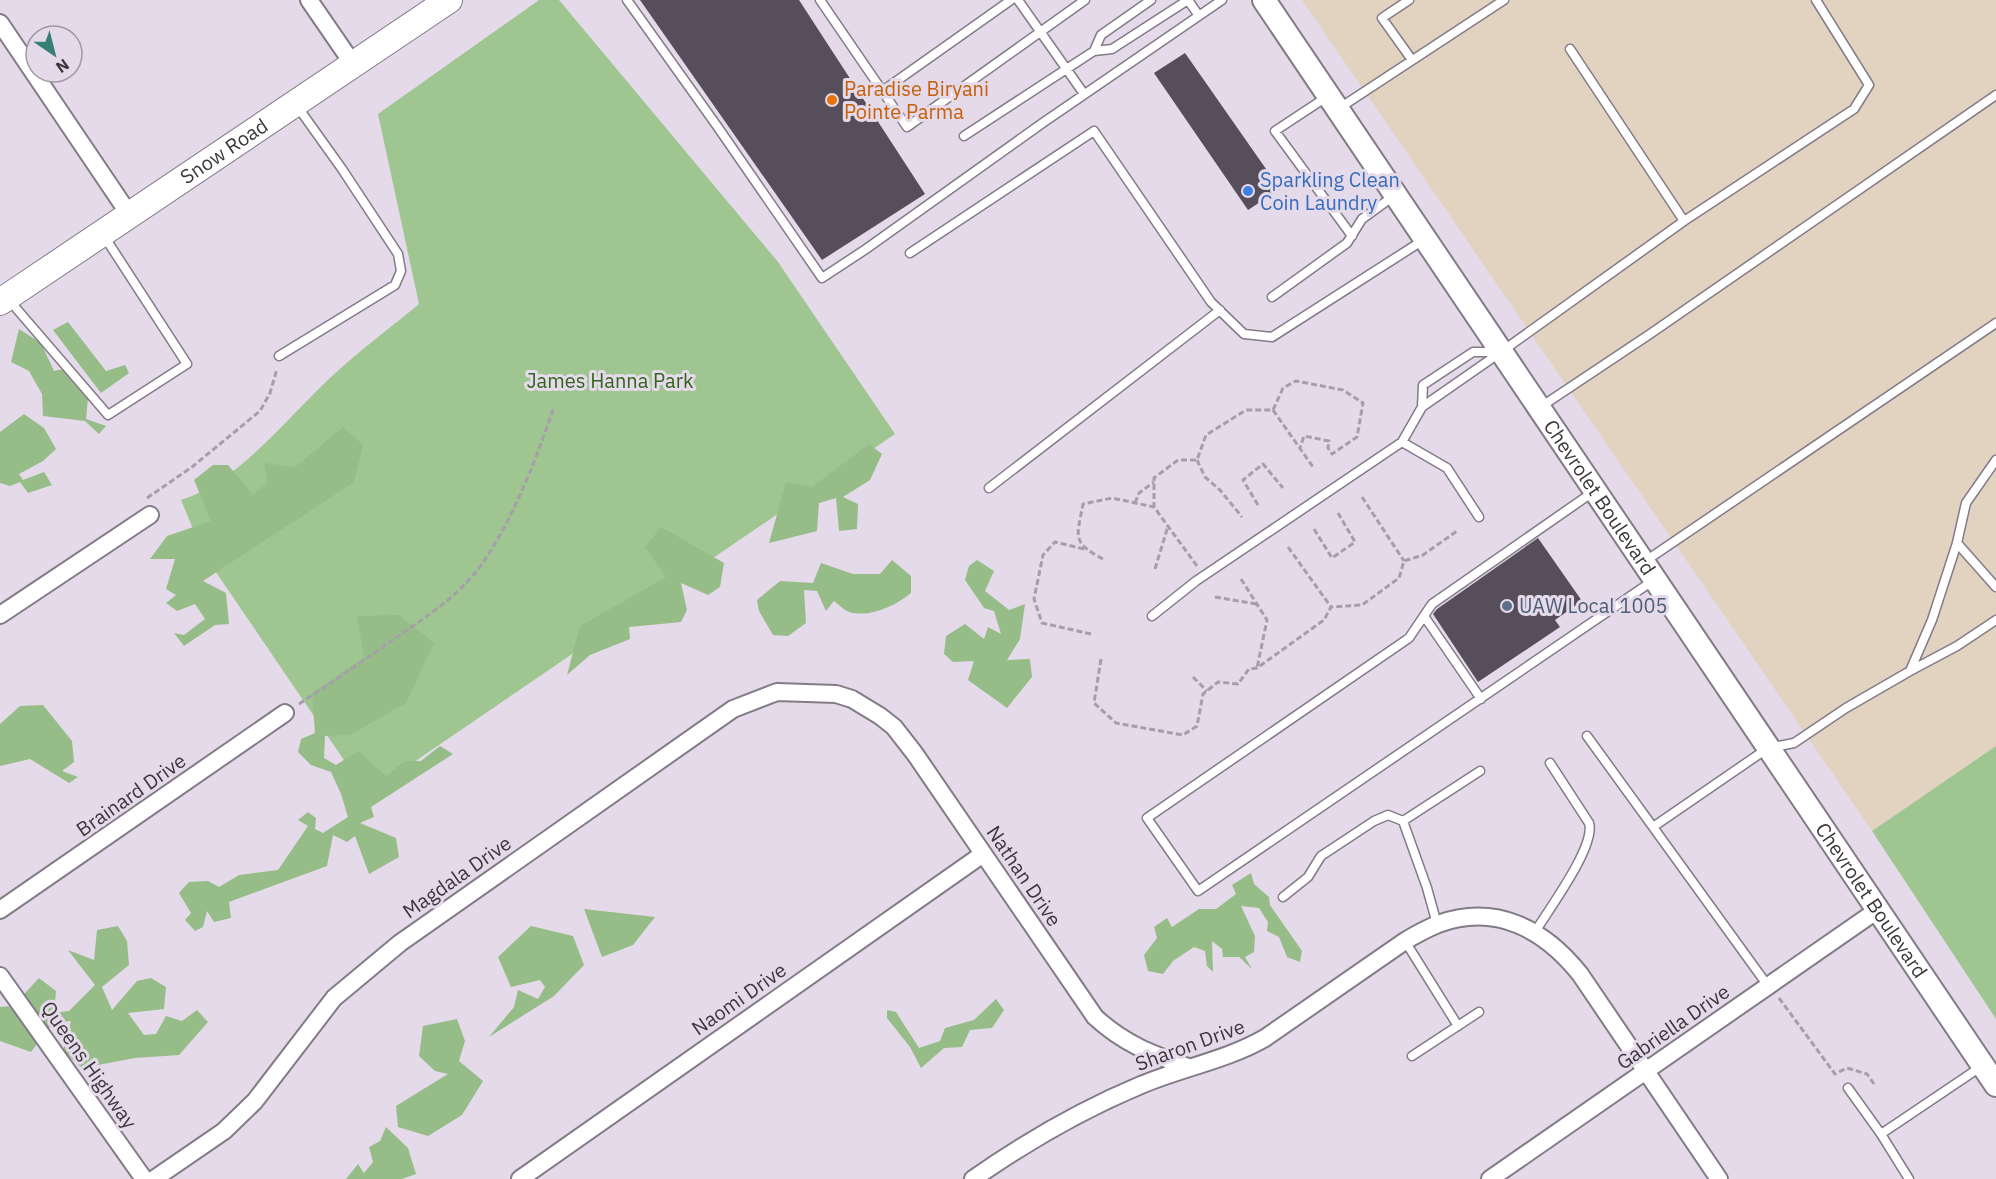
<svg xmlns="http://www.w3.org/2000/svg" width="1996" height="1179" viewBox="0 0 1996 1179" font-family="'IBM Plex Sans',sans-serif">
<rect width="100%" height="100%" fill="#e4daea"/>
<path fill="#e1d3c0" d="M1302,0H1996V746L1872,831Z"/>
<path fill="#9fc690" d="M539,0H559L778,262L895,434L367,794L203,553L181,500C238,482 287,418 331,377C359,351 390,328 419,304L378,114Z
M1996,746V1019L1872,831Z"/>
<path fill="#96bd87" d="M68,322L106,371L125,365L129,373L101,393L53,330Z
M19,329L41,343L54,371L73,367L88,398L86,419L106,426L99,434L85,421L43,416L42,394L29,371L11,362Z
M24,414L44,428L56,449L43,461L19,474L23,480L44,472L52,485L28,493L20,482L10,486L0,483V432Z
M343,427L363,445L354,482L203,581L226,593L229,624L215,625L184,646L174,633L184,635L205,619L195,604L177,611L166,603L176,595L166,589L175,559H150L167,536L211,521L194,480L213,465H228L253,495L268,482L264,463L295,467Z
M869,444L882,454L870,480L843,497L858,504L857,529L839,531L836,498L819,503L817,531L769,543L786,482L812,487Z
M661,527L724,563L720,587L708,595L681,583L687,610L681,622L629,627L630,639L590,655L567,675L580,626L666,577L645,547Z
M892,560L911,576V593C895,606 870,618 849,612C844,610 838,604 834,601L826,611L817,591L804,590L806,623L788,636L773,635L759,611L757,600L780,581L813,583L821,563L853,574H880Z
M977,560L994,571L985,591L1009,610L1025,604L1020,639L1007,660L1030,659L1032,677L1007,708L968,680L974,661L953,662L944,654L946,636L965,624L984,639L988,627L1001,634L994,611L984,608L965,580L969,566Z
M399,615L434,643L406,703L350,735L325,736L324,758L336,765L358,751L386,776L405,761H421L440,746L453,754L371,807L374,817L360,823L396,838L399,857L369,874L355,836L347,842L333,835L327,866L229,902L231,918L214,922L207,911L203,927L195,931L185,920L191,913L179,893L189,882L208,881L219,887L239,875L278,870L308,826L298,820L308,812L316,818L315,829L323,833L348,817L341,794L331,772L311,765L298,752L301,739L315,733L312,693L364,657L357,616Z
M43,705L72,741L74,762L62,771L78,777L69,783L30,759L0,766V724L20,706Z
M1251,873L1254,884L1269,897L1270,905L1302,951L1300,962L1287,957L1279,937L1267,931L1268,922L1259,908L1241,906L1255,936L1254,952L1245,957L1252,969L1239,957H1223L1222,949L1212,941L1213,972L1207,966L1205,951L1194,947L1173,961L1163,974L1148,971L1144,955L1157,938L1154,927L1167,918L1172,927L1199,909H1216L1236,894L1232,885Z
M584,909L655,917L633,945L602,957Z
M118,926L127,941L129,965L102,987L112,1010L137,981L151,978L166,987L164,1009L128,1013L144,1035L156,1034L166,1016L182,1021L197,1010L208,1022L179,1055L135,1058L82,1068L63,1051L71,1021L53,1023L31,1052L0,1041V1007L13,1006L39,978L56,991L54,1013L69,1011L95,985L68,950L94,960L97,930Z
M531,926L573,936L584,965L554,996L489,1037L514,1007L518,990L538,999L545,987L540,980L511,987L498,957Z
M996,999L1004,1010L992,1028L970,1030L962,1047L944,1048L921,1068L910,1047L887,1018V1010L896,1012L919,1048L940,1041L945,1028L974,1020Z
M457,1019L465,1041L459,1061L483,1081L462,1115L428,1136L398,1127L396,1106L448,1074L435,1071L419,1056L423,1026Z
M386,1127L408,1148L416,1174L402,1179H346L358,1164L364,1173L373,1162L369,1147L380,1141Z"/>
<path fill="#564e5a" d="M640,0H799L925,194L822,260Z
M1185,53L1280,189L1248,210L1154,73Z
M1538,538L1582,601L1555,620L1560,627L1478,682L1433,614L1437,609Z"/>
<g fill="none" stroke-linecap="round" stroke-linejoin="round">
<g stroke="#837b88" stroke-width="11">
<path id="lane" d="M627,0L717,126L822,278L866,249L1044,122L1222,0
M820,0L907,127L1085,0
M1018,0L1084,94
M1188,0L1199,16
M1409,0L1382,18L1412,60
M1094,51L1101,35L1151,0
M881,92L1011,0
M1328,96L1275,131L1352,236
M1338,109L1504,0
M964,136L1094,51L1112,49L1188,0
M1684,221L1854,109L1869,85L1816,0
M910,253L1094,131L1211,302L1244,334L1272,337L1425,239
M1272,297L1347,243L1362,219L1395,195
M9,300L108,415L187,364L104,236
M279,356L395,285L401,271L398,254L342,169L297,106
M1422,407L1501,352L1684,221L1570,49
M1539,408L1650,334L1996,95
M1402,442L1447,468L1479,517
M989,488L1220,310
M1593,492L1432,604L1409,638L1147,818L1198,891L1654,580
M1957,543L1996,587
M1644,562L1996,323
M1152,616L1196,581L1402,442L1422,407L1423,385L1473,352H1499
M1424,616L1481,699
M1910,671L1957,646L1996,620
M1587,736L1653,827
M1403,821L1480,771
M1283,897L1308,877L1321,856L1374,821L1388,815L1403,821L1427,888L1437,924
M1535,932C1549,909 1596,846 1589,823L1550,763
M1405,941L1458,1026
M1768,986L1653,827L1768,748L1794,743L1846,708L1910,671L1932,620L1957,543L1966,503L1996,460
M1412,1056L1479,1012
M1848,1088L1881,1134
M1909,1179L1881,1134L1982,1066"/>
</g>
<g stroke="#837b88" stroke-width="20">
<path id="street" d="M309,0L353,64
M0,23L129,214
M0,615L150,515
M0,910L285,713
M0,976L144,1179
M154,1179L224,1131L255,1101L334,998L400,943L733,709L777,692L836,694L852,699L880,716L894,727L915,754L1095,1017C1124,1044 1152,1054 1188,1067
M520,1179L983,854
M973,1179C1026,1142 1081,1110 1141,1085C1181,1068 1227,1060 1265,1038L1405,941C1415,935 1426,929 1438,924C1496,903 1544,929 1580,974L1719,1179
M1490,1179L1879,909"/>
</g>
<g stroke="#837b88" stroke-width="26">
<g id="secondary">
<path id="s1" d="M1264,0L1996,1085"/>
</g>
</g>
<g stroke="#837b88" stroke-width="28">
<g id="primary">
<path id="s2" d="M0,302L449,0"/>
</g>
</g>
<path stroke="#a69eab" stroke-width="3" stroke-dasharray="6 3" stroke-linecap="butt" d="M1273,410L1313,467
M1197,460L1205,477L1220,490L1242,517
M1362,497L1404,561
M147,498L192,467L260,411L270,393L277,369
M1135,503L1139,493L1154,482
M1258,505L1243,480L1263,464L1283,488
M1314,529L1332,558L1355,542L1338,513
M1288,547L1331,607
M1084,549L1055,542L1043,555L1034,599L1042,623L1091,634
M1103,559C1071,542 1077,537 1083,504L1112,498L1154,507
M1197,566L1154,507V478L1178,460H1197L1206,435L1246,410H1273L1283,388L1296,381L1343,390L1363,403L1357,437L1332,454L1328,448L1329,441L1304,436L1300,448
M1155,569L1168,526
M1241,579L1267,620L1257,668
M1215,597L1256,604
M1101,659L1094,703L1116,723L1183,735L1197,726L1203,694L1218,682L1238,684L1249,669L1257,668L1324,620L1331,607L1362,605L1399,578L1404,561L1423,555L1457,531
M1193,677L1207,691
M299,704C331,683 363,661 394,639C426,617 462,594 484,561C515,515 536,459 554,407
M1779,998L1835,1074L1847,1068L1867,1074L1874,1084"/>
<use href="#lane" stroke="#fff" stroke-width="8"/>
<use href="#street" stroke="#fff" stroke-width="16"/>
<use href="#secondary" stroke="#fff" stroke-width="22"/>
<use href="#primary" stroke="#fff" stroke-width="26"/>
</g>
<circle fill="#e8710a" stroke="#e4daea" stroke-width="2" cx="832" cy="100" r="6"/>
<circle fill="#3f7fe0" stroke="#e4daea" stroke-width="2" cx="1248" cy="191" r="6"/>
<circle fill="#5c6f8a" stroke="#e4daea" stroke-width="2" cx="1507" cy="606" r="6"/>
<g text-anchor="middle" stroke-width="6" stroke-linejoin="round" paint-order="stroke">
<g font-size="20" fill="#c56008" stroke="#e4daea" text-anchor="start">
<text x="844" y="96">Paradise Biryani<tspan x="844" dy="23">Pointe Parma</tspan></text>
</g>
<g font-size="20" fill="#3b373d" stroke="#e4daea">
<text dy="7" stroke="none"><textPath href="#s2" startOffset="270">Snow Road</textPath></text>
<text dy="7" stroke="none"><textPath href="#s1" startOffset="600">Chevrolet Boulevard</textPath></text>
<text transform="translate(131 795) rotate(-35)" y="7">Brainard Drive</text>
<text transform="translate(1024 876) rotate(56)" y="7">Nathan Drive</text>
<text transform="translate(457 877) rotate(-35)" y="7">Magdala Drive</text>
<text dy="7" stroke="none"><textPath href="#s1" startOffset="1086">Chevrolet Boulevard</textPath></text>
<text transform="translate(739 999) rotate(-35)" y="7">Naomi Drive</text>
<text transform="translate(1673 1027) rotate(-35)" y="7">Gabriella Drive</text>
<text transform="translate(1190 1045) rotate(-20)" y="7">Sharon Drive</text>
<text transform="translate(89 1065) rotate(55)" y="7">Queens Highway</text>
</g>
<g font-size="20" fill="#366cbe" stroke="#e4daea" text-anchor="start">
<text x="1260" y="187">Sparkling Clean<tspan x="1260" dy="23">Coin Laundry</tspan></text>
</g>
<g font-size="20" fill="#34651d" stroke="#e4daea">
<text x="610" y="388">James Hanna Park</text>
</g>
<g font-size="20" fill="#4e5e75" stroke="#e4daea" text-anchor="start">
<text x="1519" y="613">UAW Local 1005</text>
</g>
</g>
<g transform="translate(54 54) rotate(145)"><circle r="28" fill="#e4daea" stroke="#a099a5" stroke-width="1.5"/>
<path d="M0-4.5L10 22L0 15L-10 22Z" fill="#387f77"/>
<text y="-9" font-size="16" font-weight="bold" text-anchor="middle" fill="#3b373d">N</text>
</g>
</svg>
